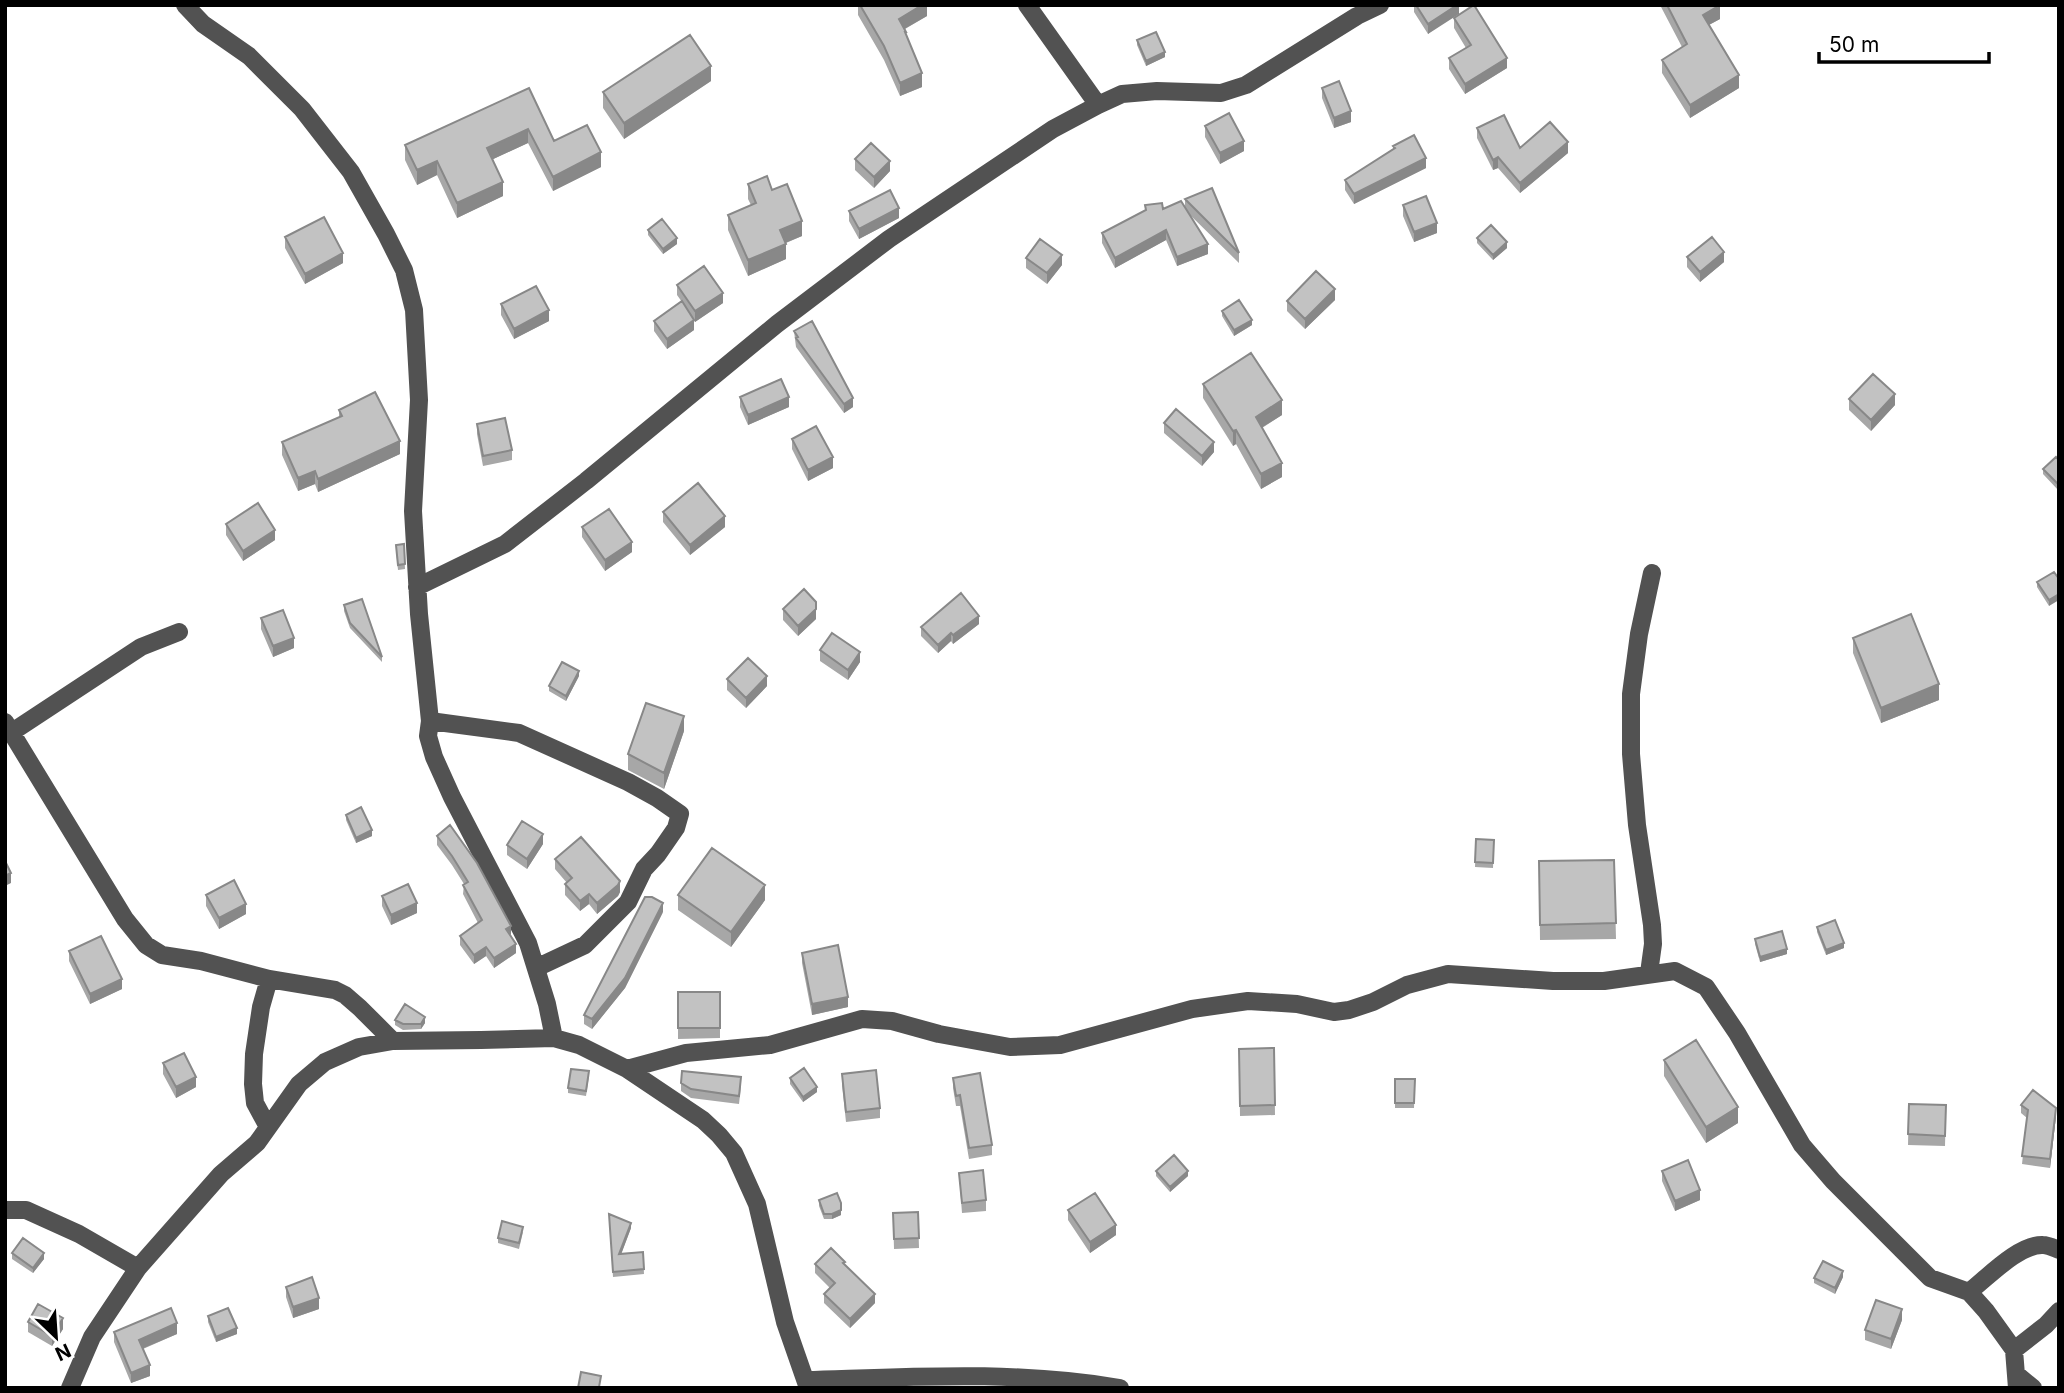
<svg xmlns="http://www.w3.org/2000/svg" width="2064" height="1393" viewBox="0 0 2064 1393" font-family="Inter,sans-serif">
<rect width="100%" height="100%" fill="#fff"/>
<g fill="none" stroke-linecap="round" stroke-linejoin="round">
<path stroke="#525252" stroke-width="18" d="M185,5L203,24L249,56L302,109L351,172L386,234L404,270L414,310L419,400L413,511L419,614L430,721L428,736L434,757L452,797L528,943L547,1004L554,1038L579,1045L627,1069L703,1120L719,1135L734,1153L757,1204L785,1322L808,1388
M1027,5L1098,105
M417,587L505,544L586,481L777,324L889,239L1053,129L1098,105L1122,94L1157,91L1221,93L1246,85L1357,16L1380,5
M430,721L519,733L628,782L657,798L680,814L676,828L658,854L644,869L628,902L585,945L536,968
M5,722L125,919L146,945L162,955L201,961L269,979L335,990L345,995L360,1008L393,1041
M12,732L141,647L179,632
M1649,973L1653,944L1652,925L1637,825L1631,754V694L1639,634L1652,573
M627,1069L686,1053L770,1045L862,1019L892,1021L939,1034L1010,1047L1060,1045L1192,1009L1248,1001L1297,1004L1334,1012L1349,1010L1373,1002L1407,985L1448,974L1553,981H1604L1675,971L1706,987L1737,1033L1802,1145L1833,1181L1930,1278L1969,1292L1986,1311L2014,1350L2017,1388
M268,1127L255,1103L253,1084L254,1054L261,1007L269,979
M5,1210H26L79,1234L138,1268
M1969,1292C1987,1278 2019,1244 2043,1245C2048,1245 2054,1248 2059,1250
M2014,1350L2046,1325L2059,1311
M2016,1374L2033,1388
M806,1380C910,1377 1016,1370 1120,1388
M70,1388L92,1337L138,1268L221,1174L257,1143L299,1084L325,1062L359,1047L393,1041L481,1040L554,1038"/>
</g>
<path fill="#a7a7a7" d="M858,5H927V16L905,29L922,87L900,96L884,60L858,15Z
M1414,5H1459L1428,34L1414,12Z
M1660,5H1720V19L1709,25L1739,88L1690,118L1662,73V60L1682,47Z
M1454,18L1507,68L1465,94L1449,69V58L1466,48L1454,28Z
M1137,40L1165,57L1146,66L1137,45Z
M711,81L624,139L603,108V92Z
M529,88L554,141L601,167L553,191L528,143L493,159L503,196L457,218L437,175L417,185L405,160V145Z
M1322,88L1351,122L1334,128L1322,98Z
M1205,126L1244,151L1220,164L1205,137Z
M1477,128L1520,148L1568,153L1520,193L1498,168L1493,170L1477,138Z
M1393,146L1426,168L1354,204L1345,190V180L1393,149Z
M855,159L890,171L874,188L855,170Z
M748,184L772,190L802,236L786,243V259L748,276L728,230V215L751,205L748,199Z
M1185,199L1239,253V263L1188,213L1208,254L1177,266L1166,240L1115,268L1102,243V233L1145,210V205L1163,209L1185,207Z
M1403,205L1437,233L1414,242L1403,216Z
M849,211L899,218L859,239L849,221Z
M648,230L677,244L663,254L648,235Z
M285,237L343,263L305,284L285,248Z
M1477,238L1507,248L1493,260L1477,243Z
M1687,257L1724,262L1700,282L1687,267Z
M1026,258L1062,265L1047,284L1026,268Z
M677,285L723,303L695,322L694,321V330L667,349L654,331V321L682,302L677,295Z
M1335,300L1305,329L1287,311V301Z
M501,304L549,321L514,339L501,315Z
M1222,311L1252,325L1234,336L1222,316Z
M794,331L853,407L844,413L796,347Z
M1203,384L1282,415L1262,428L1282,477L1261,489L1236,444L1233,446L1203,398Z
M740,397L789,407L748,425L740,407Z
M1849,399L1895,405L1871,431L1849,410Z
M339,410L400,454L318,492L315,484L298,491L282,455V442L339,418Z
M1164,423L1214,452L1202,466L1164,433Z
M477,424L512,450V460L483,466L477,434Z
M792,439L833,468L808,481L792,449Z
M2059,460V491L2043,474V469Z
M663,512L725,527L690,555L663,522Z
M226,524L275,540L243,561L226,535Z
M582,527L632,552L605,571L582,537Z
M404,544L405,569L398,570L396,550Z
M2059,579L2049,606L2037,587V582Z
M344,605L382,657V662L350,628L344,611Z
M783,609L816,619L798,636L783,620Z
M261,618L294,648L273,657L261,629Z
M979,624L953,644L951,641L938,653L921,636V627Z
M1853,638L1939,700L1881,723L1853,653Z
M820,650L860,662L848,680L820,661Z
M579,676L566,701L549,691V686Z
M727,679L767,686L746,708L727,690Z
M684,731L664,789L628,770V754Z
M346,815L372,836L356,843L346,820Z
M437,836L511,935L516,953L494,968L486,956L474,964L460,945V936L478,923L463,894L464,884L452,865L437,845Z
M1476,839L1494,840L1493,868L1475,867Z
M543,844L527,869L507,855V845Z
M555,859L620,892L618,896L597,914L589,904L580,911L565,895V884L567,883L555,869Z
M1614,860L1616,939L1540,940L1539,861Z
M206,895L246,914L219,929L206,906Z
M678,895L765,900L731,947L678,910Z
M382,896L417,913L391,925L382,906Z
M663,912L625,988L592,1029L584,1024V1015Z
M1817,927L1844,948L1826,955L1817,932Z
M1755,939L1787,954L1760,962L1755,944Z
M69,951L122,989L90,1004L69,961Z
M802,953L848,1007L812,1015L802,963Z
M678,992H720V1038L678,1039Z
M395,1020L425,1023L421,1029L403,1030L395,1025Z
M1274,1048L1275,1115L1240,1116L1239,1049Z
M1664,1060L1738,1123L1706,1143L1664,1076Z
M163,1063L196,1087L176,1098L163,1074Z
M842,1074L880,1108V1118L846,1122L842,1085Z
M589,1076L586,1096L568,1093V1088Z
M790,1078L817,1092L803,1102L790,1084Z
M953,1078L992,1145V1155L969,1159L960,1106H956L953,1088Z
M1395,1079H1415L1414,1108H1395Z
M681,1083L741,1086L739,1104L691,1098L681,1091Z
M1909,1104L1946,1105L1945,1146L1908,1145Z
M2021,1105L2056,1116L2050,1168L2022,1164L2027,1118L2021,1113Z
M1156,1171L1188,1176L1170,1192L1156,1176Z
M1662,1171L1700,1200L1675,1211L1662,1181Z
M959,1173L986,1200V1211L962,1213Z
M819,1200L841,1215L832,1219H824L819,1206Z
M1068,1210L1116,1235L1090,1253L1068,1220Z
M918,1212L919,1248L894,1249L893,1213Z
M609,1214L631,1228L621,1254L643,1252L644,1274L613,1277Z
M523,1232L519,1249L498,1243V1238Z
M12,1253L44,1259L33,1273L12,1259Z
M815,1264L845,1265L875,1303L850,1328L824,1303V1294L830,1288L815,1273Z
M1843,1277L1835,1294L1814,1283V1278Z
M286,1287L319,1309L293,1318L286,1297Z
M208,1316L237,1334L216,1342L208,1322Z
M1902,1320L1891,1349L1865,1340V1330Z
M28,1322L63,1329L52,1346L28,1332Z
M114,1332L177,1334L143,1349L150,1376L131,1383L114,1342Z"/>
<path fill="#888" d="M922,5H927V16L899,32V19Z
M1457,5H1459V14L1428,34V24Z
M1720,6V19L1703,28V15Z
M1165,52V57L1146,66V61Z
M1507,58V68L1465,94V84Z
M711,66V81L624,139V123Z
M922,73V87L900,96V83Z
M1739,75V88L1690,118V105Z
M1351,111V122L1334,128V118Z
M528,129V143L487,162V148Z
M1244,141V151L1220,164V153Z
M1568,142V153L1520,193V183Z
M601,152V167L553,191V177Z
M1498,157V168L1493,170V160Z
M1426,158V168L1354,204V194Z
M437,161V175L417,185V170Z
M890,161V171L874,188V177Z
M503,182V196L457,218V203Z
M899,208V218L859,239V229Z
M802,221V236L780,245V230Z
M1437,223V233L1414,242V232Z
M1166,230V240L1115,268V258Z
M677,238V244L663,254V249Z
M1507,242V248L1493,260V255Z
M786,244V259L748,276V260Z
M1208,244V254L1177,266V257Z
M1724,252V262L1700,282V272Z
M343,253V263L305,284V274Z
M1062,255V265L1047,284V273Z
M1335,289V300L1305,329V319Z
M723,293V303L695,322V311Z
M549,310V321L514,339V329Z
M694,320V330L667,349V339Z
M1252,320V325L1234,336V330Z
M1895,394V405L1871,431V420Z
M789,397V407L748,425V415Z
M853,398V407L844,413V404Z
M1282,400V415L1256,431V417Z
M1236,430V444L1233,446V431Z
M400,441V454L318,492V479Z
M1214,442V452L1202,466V456Z
M833,457V468L808,481V470Z
M1282,463V477L1261,489V474Z
M315,471V484L298,491V478Z
M725,516V527L690,555V545Z
M275,530V540L243,561V551Z
M632,542V552L605,571V560Z
M2059,594V600L2049,606V600Z
M816,609V619L798,636V626Z
M979,616V624L953,644V635Z
M951,633V641L938,653V645Z
M294,638V648L273,657V646Z
M860,652V662L848,680V670Z
M579,671V676L566,701V696Z
M767,676V686L746,708V698Z
M1939,684V700L1881,723V708Z
M684,716V731L664,789V773Z
M372,830V836L356,843V838Z
M543,834V844L527,869V859Z
M11,873V883L5,886V876Z
M620,881V892L618,896L597,914V903Z
M765,885V900L731,947V932Z
M589,894V904L580,911V901Z
M417,903V913L391,925V915Z
M663,903V912L625,988L592,1029V1019Z
M246,904V914L219,929V918Z
M511,926V935L506,929Z
M1844,943V948L1826,955V950Z
M516,944V953L494,968V958Z
M486,947V956L474,964V955Z
M1787,949V954L1760,962V957Z
M122,979V989L90,1004V994Z
M848,997V1007L812,1015V1004Z
M425,1017V1023L421,1029V1024Z
M196,1077V1087L176,1098V1087Z
M817,1087V1092L803,1102V1097Z
M1738,1107V1123L1706,1143V1127Z
M2056,1108V1116L2050,1168V1159Z
M1188,1171V1176L1170,1192V1187Z
M1700,1190V1200L1675,1211V1201Z
M841,1210V1215L832,1219V1214Z
M631,1223V1228L619,1260V1254Z
M1116,1225V1235L1090,1253V1242Z
M44,1253V1259L33,1273V1268Z
M1843,1271V1277L1835,1294V1288Z
M875,1294V1303L850,1328V1319Z
M319,1298V1309L293,1318V1307Z
M1902,1309V1320L1891,1349V1339Z
M63,1318V1329L52,1346V1336Z
M177,1323V1334L139,1350V1340Z
M237,1328V1334L216,1342V1337Z
M150,1365V1376L131,1383V1373Z"/>
<path fill="#c2c2c2" stroke="#888" stroke-width="2" d="M860,5H922L899,19L906,32H905L922,73L900,83L884,46Z
M1416,5H1457L1428,24Z
M1474,5L1507,58L1465,84L1449,58L1471,45L1454,18Z
M1667,5H1720L1703,15L1739,75L1690,105L1662,60L1687,44Z
M1156,32L1165,52L1146,61L1137,40Z
M690,35L711,66L624,123L603,92Z
M1339,81L1351,111L1334,118L1322,88Z
M529,88L554,141L587,125L601,152L553,177L528,129L487,148L503,182L457,203L437,161L417,170L405,145Z
M1229,113L1244,141L1220,153L1205,126Z
M1504,115L1520,148L1550,122L1568,142L1520,183L1498,157L1493,160L1477,128Z
M1414,135L1426,158L1354,194L1345,180L1395,148L1393,146Z
M871,143L890,161L874,177L855,159Z
M767,176L772,190L787,184L802,221L780,230L786,244L748,260L728,215L756,203L748,184Z
M1212,188L1239,253L1185,199Z
M890,190L899,208L859,229L849,211Z
M1426,196L1437,223L1414,232L1403,205Z
M1181,201L1208,244L1177,257L1166,230L1115,258L1102,233L1146,210L1145,205L1162,203L1163,209Z
M324,217L343,253L305,274L285,237Z
M662,219L677,238L663,249L648,230Z
M1491,225L1507,242L1493,255L1477,238Z
M1712,237L1724,252L1700,272L1687,257Z
M1040,239L1062,255L1047,273L1026,258Z
M704,266L723,293L695,311L677,285Z
M1316,271L1335,289L1305,319L1287,301Z
M536,286L549,310L514,329L501,304Z
M1239,300L1252,320L1234,330L1222,311Z
M682,301L694,320L667,339L654,321Z
M812,321L853,398L844,404L796,338L798,337L794,331Z
M1251,353L1282,400L1256,417L1282,463L1261,474L1236,430L1233,431L1203,384Z
M1873,374L1895,394L1871,420L1849,399Z
M781,379L789,397L748,415L740,397Z
M375,392L400,441L318,479L315,471L298,478L282,442L342,416L339,410Z
M1176,409L1214,442L1202,456L1164,423Z
M505,418L512,450L483,456L477,424Z
M816,426L833,457L808,470L792,439Z
M2056,457L2059,460V485L2043,469Z
M698,483L725,516L690,545L663,512Z
M258,503L275,530L243,551L226,524Z
M609,509L632,542L605,560L582,527Z
M404,544L405,564L398,565L396,545Z
M2054,572L2059,579V594L2049,600L2037,582Z
M804,589L816,602V609L798,626L783,609Z
M961,593L979,616L953,635L951,633L938,645L921,627Z
M362,599L382,657L350,623L344,605Z
M283,610L294,638L273,646L261,618Z
M1911,614L1939,684L1881,708L1853,638Z
M832,633L860,652L848,670L820,650Z
M748,658L767,676L746,698L727,679Z
M562,662L579,671L566,696L549,686Z
M646,703L684,716L664,773L628,754Z
M361,807L372,830L356,838L346,815Z
M522,821L543,834L527,859L507,845Z
M450,825L477,863L511,926L506,929L516,944L494,958L486,947L474,955L460,936L482,920L463,885L468,882L452,856L437,836Z
M581,837L620,881L618,885L597,903L589,894L580,901L565,884L572,878L555,859Z
M1476,839L1494,840L1493,863L1475,862Z
M712,848L765,885L731,932L678,895Z
M1614,860L1616,923L1540,925L1539,861Z
M5,861L11,873L5,876Z
M234,880L246,904L219,918L206,895Z
M408,884L417,903L391,915L382,896Z
M645,897H652L663,903L625,978L592,1019L584,1015Z
M1835,920L1844,943L1826,950L1817,927Z
M1782,931L1787,949L1760,957L1755,939Z
M101,936L122,979L90,994L69,951Z
M838,945L848,997L812,1004L802,953Z
M678,992H720V1028H678Z
M405,1004L425,1017L421,1024H403L395,1020Z
M1696,1040L1738,1107L1706,1127L1664,1060Z
M1274,1048L1275,1105L1240,1106L1239,1049Z
M184,1053L196,1077L176,1087L163,1063Z
M804,1068L817,1087L803,1097L790,1078Z
M571,1069L589,1071L586,1091L568,1088Z
M876,1070L880,1108L846,1112L842,1074Z
M682,1071L741,1077L739,1096L691,1089L681,1083Z
M980,1073L992,1145L969,1148L960,1095L956,1096L953,1078Z
M1395,1079H1415L1414,1103H1395Z
M2033,1090L2056,1108L2050,1159L2022,1156L2028,1110L2021,1105Z
M1909,1104L1946,1105L1945,1136L1908,1134Z
M1174,1155L1188,1171L1170,1187L1156,1171Z
M1688,1160L1700,1190L1675,1201L1662,1171Z
M983,1170L986,1200L962,1203L959,1173Z
M837,1193L841,1203V1210L832,1214H824L819,1200Z
M1095,1193L1116,1225L1090,1242L1068,1210Z
M918,1212L919,1238L894,1239L893,1213Z
M609,1214L631,1223L619,1254L643,1252L644,1269L613,1272Z
M502,1221L523,1227L519,1243L498,1238Z
M23,1238L44,1253L33,1268L12,1253Z
M831,1248L845,1262L843,1263L875,1294L850,1319L824,1294L835,1283L815,1264Z
M1823,1261L1843,1271L1835,1288L1814,1278Z
M312,1277L319,1298L293,1307L286,1287Z
M1876,1300L1902,1309L1891,1339L1865,1330Z
M38,1304L63,1318L52,1336L28,1322Z
M171,1308L177,1323L139,1340L150,1365L131,1373L114,1332Z
M228,1308L237,1328L216,1337L208,1316Z
M581,1372L601,1376L599,1387L602,1388H578Z"/>
<rect width="2064" height="1393" fill="none" stroke="#000000" stroke-width="14"/>
<g transform="translate(56 1337) rotate(155)" stroke="#ffffff" stroke-width="5" paint-order="stroke">
<path d="M0-5L12 26L0 18L-12 26Z" fill="#000000"/>
<text y="-10" font-size="19" font-weight="bold" text-anchor="middle" fill="#000000">N</text>
</g>
<path d="M1819 52v10h170v-10" fill="none" stroke="#000000" stroke-width="3.5"/>
<text x="1829" y="52" font-size="21" fill="#000000" stroke="#ffffff" stroke-width="5" paint-order="stroke">50 m</text>
</svg>
